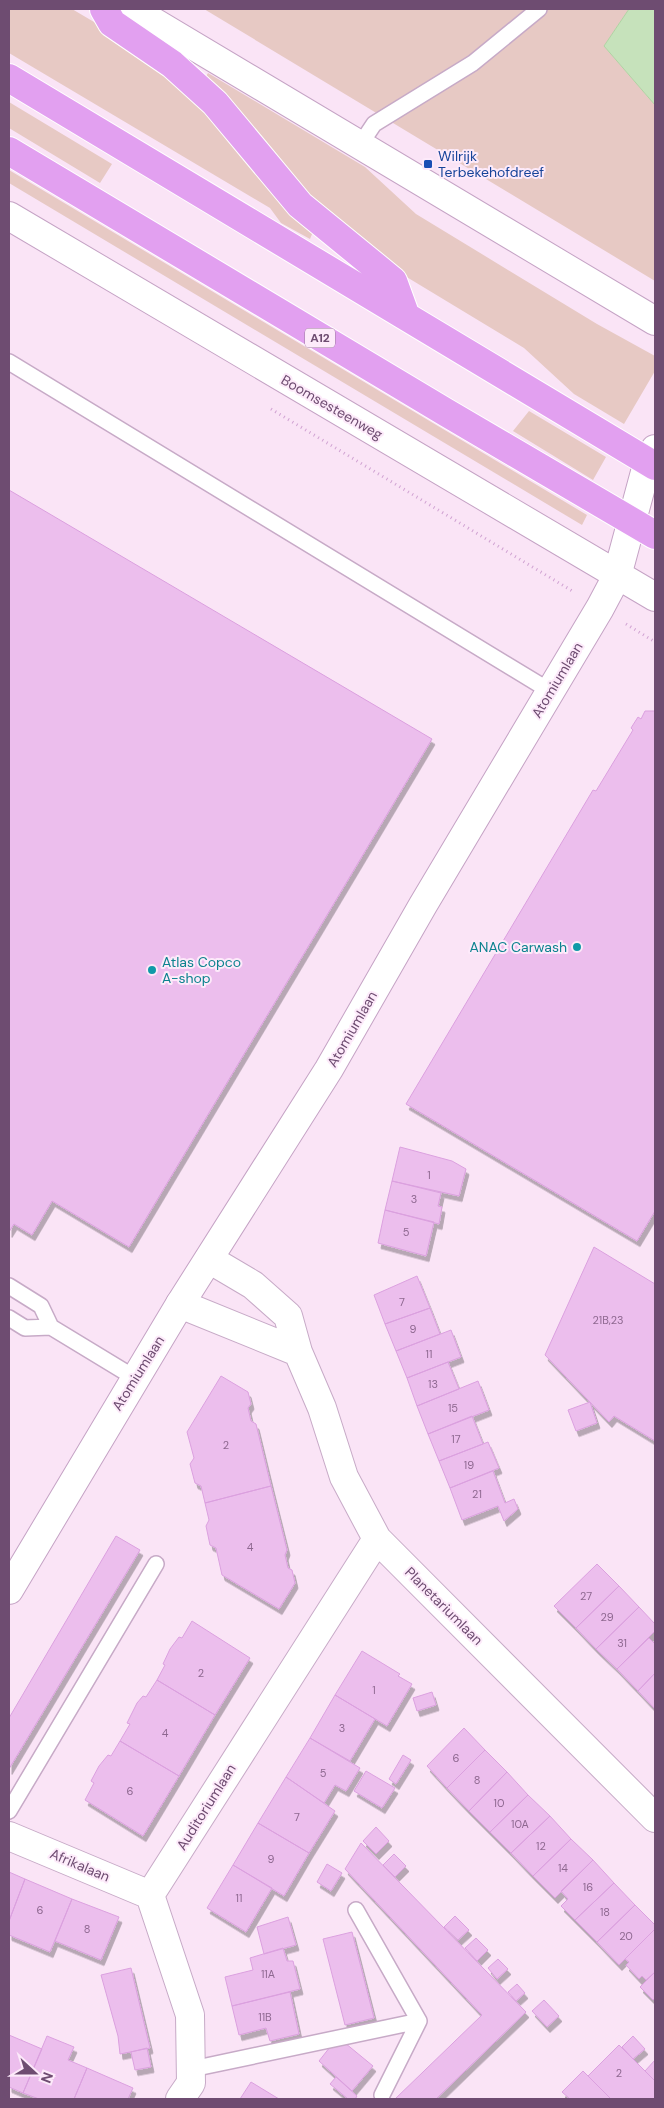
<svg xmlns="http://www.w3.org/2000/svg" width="664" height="2108" viewBox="0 0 664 2108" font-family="'DM Sans',sans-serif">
<defs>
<filter id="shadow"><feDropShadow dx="3" dy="5.5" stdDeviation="0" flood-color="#0004"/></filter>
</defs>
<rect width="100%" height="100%" fill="#fae4f6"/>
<path fill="#e7c9c4" d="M9,9H72L128,42L164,68L314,229L310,239L281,223L270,208L9,53Z
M204,9H629L604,46L655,105V281Z
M208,73L365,167L416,214L597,324L655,356V371L624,424L574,394L524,348L405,276L339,228L204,80Z
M9,102L112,164L100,183L9,128Z
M9,170L587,515L582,525L9,183Z
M529,411L606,457L593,480L513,431Z"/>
<path fill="#c6e2bb" stroke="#b0d3a2" d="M629,9H655V105L604,46Z"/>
<path fill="#ecbeed" stroke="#dba0df" filter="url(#shadow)" d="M9,490L432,739L129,1247L52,1201L32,1235L14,1224L9,1232Z
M645,711H655V1211L637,1241L406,1104L593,790L596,791L633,730L631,728L638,717L641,719Z
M400,1147L452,1161L466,1169L459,1196L392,1181Z
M392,1181L441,1193L438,1206L442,1207L439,1224L385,1210Z
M385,1210L434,1222L426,1256L378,1243Z
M594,1247L655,1284V1441L614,1416L609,1422L545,1355Z
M417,1276L430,1308L385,1324L374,1295Z
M430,1308L440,1334L396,1351L385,1324Z
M451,1330L461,1357L407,1378L396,1351Z
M448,1362L459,1389L417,1406L407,1378Z
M221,1376L248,1392L251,1404L248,1408L251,1421L256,1424L271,1486L205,1503L201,1486L195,1483L190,1464L194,1458L187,1432Z
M478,1381L489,1410L428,1434L417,1406Z
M590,1402L597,1423L576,1431L568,1410Z
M472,1416L483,1444L439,1461L428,1434Z
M488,1442L499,1468L450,1488L439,1461Z
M493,1471L505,1503L514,1499L518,1509L504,1521L498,1506L462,1520L450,1488Z
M271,1486L287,1550L285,1555L288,1568L292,1570L295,1583L279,1609L222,1575L216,1548L210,1545L206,1526L209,1520L205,1503Z
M116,1536L140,1550L9,1769V1718Z
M597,1564L619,1586L576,1628L554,1606Z
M619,1586L639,1607L596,1649L576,1628Z
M639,1607L655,1624V1631L617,1669L596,1649Z
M192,1621L250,1658L215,1715L157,1680L165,1665L163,1664L170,1649L179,1637L182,1638Z
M649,1638L655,1644V1673L638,1691L617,1669Z
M362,1651L400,1674L398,1676L412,1684L387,1726L335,1695Z
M655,1673V1709L638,1691Z
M157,1680L215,1715L179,1776L120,1741L130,1724L127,1723L137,1703L143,1696L146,1697Z
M432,1692L436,1705L417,1711L413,1698Z
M335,1695L375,1719L350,1761L310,1738Z
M464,1728L485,1750L447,1788L427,1766Z
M310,1738L360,1768L346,1791L335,1785L324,1803L286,1777Z
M120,1741L179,1776L143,1836L85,1800L94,1783L91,1781L99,1766L108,1755L111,1756Z
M485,1750L507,1772L469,1811L447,1788Z
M403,1755L411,1760L396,1784L389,1779Z
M366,1771L395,1788L382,1808L354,1791Z
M507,1772L528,1795L490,1832L469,1811Z
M286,1777L335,1811L309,1853L258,1823Z
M528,1795L550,1816L511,1853L490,1832Z
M550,1816L571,1839L533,1876L511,1853Z
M258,1823L309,1853L284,1896L233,1865Z
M376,1827L389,1841L376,1854L363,1841Z
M571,1839L593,1860L555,1898L533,1876Z
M361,1843L526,2012L436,2099H395L482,2015L345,1869Z
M394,1854L406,1866L395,1877L383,1865Z
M593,1860L614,1883L575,1920L561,1906L568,1899L561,1891Z
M327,1864L342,1873L331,1891L317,1882Z
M233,1865L272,1888L246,1932L207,1908Z
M9,1872L25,1879L9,1921Z
M25,1879L72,1899L50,1952L9,1935V1921Z
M614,1883L635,1905L597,1942L575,1920Z
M72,1899L119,1917L101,1960L55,1941Z
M635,1905L655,1925V1929L619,1965L597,1942Z
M455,1916L469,1930L458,1940L444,1927Z
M288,1917L296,1945L264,1954L257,1927Z
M655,1929V1972L646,1980L642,1976L639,1979L626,1965L629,1962L625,1959Z
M352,1932L374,2018L345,2025L323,1939Z
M476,1938L488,1950L477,1961L465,1948Z
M283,1948L287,1961H293L300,1989L232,2006L225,1977L253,1970L250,1958Z
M498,1959L508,1969L497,1979L488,1968Z
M131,1968L150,2048L120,2054L118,2036L101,1975Z
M655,1972V1998L653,2000L640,1987Z
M517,1984L525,1993L516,2001L508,1992Z
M290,1992L299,2034L270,2041L266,2028L239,2035L232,2006Z
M544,2000L559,2016L547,2027L532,2011Z
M9,2035L42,2049L23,2093L9,2087Z
M47,2036L74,2047L68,2060L87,2068L74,2099H39L23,2093Z
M633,2036L645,2049L633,2059L622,2047Z
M345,2043L373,2066L352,2091L319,2061L330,2047Z
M619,2045L655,2081V2099H611L588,2076Z
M147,2048L151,2067L135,2070L131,2052Z
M655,2060V2081L645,2071Z
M87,2068L133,2088L128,2099H74Z
M583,2071L611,2099H570L562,2092Z
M336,2077L357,2096L355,2099H348L330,2084Z
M251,2082L279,2099H240Z"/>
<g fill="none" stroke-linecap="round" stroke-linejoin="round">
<g stroke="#c7aac7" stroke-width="18">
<path id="lane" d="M360,145L374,124L473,63L539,9
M9,362L550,691
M9,1286L41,1306L51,1327
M9,1318L25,1328L51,1327L135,1378
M9,1811L156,1564
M192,2069L419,2021L356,1910
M382,2095L419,2021"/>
</g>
<g stroke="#c7aac7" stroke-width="30">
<path id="street" d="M209,1259L253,1285L288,1316L298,1352L322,1408L344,1477L377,1539L655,1818
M180,1304L298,1352
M9,1836L150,1895
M180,2099L191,2083L190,2015L150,1895L377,1539"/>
</g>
<g stroke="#c5a3c5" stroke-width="30">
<path id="secondary" d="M132,9L655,321
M9,216L655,597
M9,1590L180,1304L329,1069L423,905L600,608L617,576L648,461L655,449"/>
</g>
<g stroke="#fff" stroke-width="30">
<path id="highway" d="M104,9L112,23L172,64L215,103L300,205L393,281L405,314
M9,78L655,466
M9,151L447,413L655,535"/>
</g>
<path stroke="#d0a2d2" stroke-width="3" stroke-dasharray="1 4" stroke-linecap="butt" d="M271,409L574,592
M626,624L655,642"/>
<use href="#lane" stroke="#fff" stroke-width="15"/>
<use href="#street" stroke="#fff" stroke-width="28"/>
<use href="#secondary" stroke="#fff" stroke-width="28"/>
<use href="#highway" stroke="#e2a0f0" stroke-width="28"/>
</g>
<rect fill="#1a4fb4" stroke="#fdeafa" stroke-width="2" x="423" y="159" width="10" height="10" rx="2.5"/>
<g fill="#0f9aa8" stroke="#fdeafa" stroke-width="2">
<circle cx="577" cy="947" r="5"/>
<circle cx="152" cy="970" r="5"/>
</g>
<g text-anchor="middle" stroke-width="4" stroke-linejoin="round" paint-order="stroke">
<g font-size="11" fill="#8e6890">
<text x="429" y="1179">1</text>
<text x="414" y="1203">3</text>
<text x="406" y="1236">5</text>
<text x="402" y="1306">7</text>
<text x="608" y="1324">21B,23</text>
<text x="413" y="1333">9</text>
<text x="429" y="1358">11</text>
<text x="433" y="1388">13</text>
<text x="453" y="1412">15</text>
<text x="456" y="1443">17</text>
<text x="226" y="1449">2</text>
<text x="469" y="1469">19</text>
<text x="477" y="1498">21</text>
<text x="250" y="1551">4</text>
<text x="586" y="1600">27</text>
<text x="607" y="1621">29</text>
<text x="622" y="1647">31</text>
<text x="201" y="1677">2</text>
<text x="374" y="1694">1</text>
<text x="342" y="1732">3</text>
<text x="165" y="1737">4</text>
<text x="456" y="1762">6</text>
<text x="323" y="1777">5</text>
<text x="477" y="1784">8</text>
<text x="130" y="1795">6</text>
<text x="499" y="1807">10</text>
<text x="297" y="1821">7</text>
<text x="520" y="1828">10A</text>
<text x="541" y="1850">12</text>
<text x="271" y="1863">9</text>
<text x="563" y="1872">14</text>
<text x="588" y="1891">16</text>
<text x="239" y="1902">11</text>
<text x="40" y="1914">6</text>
<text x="605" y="1916">18</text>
<text x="87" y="1933">8</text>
<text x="626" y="1940">20</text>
<text x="268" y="1978">11A</text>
<text x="265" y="2021">11B</text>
<text x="619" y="2077">2</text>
</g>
<rect fill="#fdeafa" stroke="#997b9a" stroke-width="1" x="305" y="328.5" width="30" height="19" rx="4"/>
<g font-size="12" font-weight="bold" fill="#6e4c71">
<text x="320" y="342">A12</text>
</g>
<g font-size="14" fill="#164399" stroke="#fdeafa" text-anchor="start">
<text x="438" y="161">Wilrijk<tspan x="438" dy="16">Terbekehofdreef</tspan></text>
</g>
<g font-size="14" fill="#6e4c71" stroke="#fdeafa">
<text transform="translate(332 407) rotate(30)" y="5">Boomsesteenweg</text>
<text transform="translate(557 680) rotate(-59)" y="5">Atomiumlaan</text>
<text transform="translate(352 1029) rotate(-60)" y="5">Atomiumlaan</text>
<text transform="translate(138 1373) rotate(-58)" y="5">Atomiumlaan</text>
<text transform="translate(444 1606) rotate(45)" y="5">Planetariumlaan</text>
<text transform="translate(206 1807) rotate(-58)" y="5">Auditoriumlaan</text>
<text transform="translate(80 1865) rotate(23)" y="5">Afrikalaan</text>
</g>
<g font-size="14" fill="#0d838f" stroke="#fdeafa" text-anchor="end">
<text x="567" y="952">ANAC Carwash</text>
<text x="162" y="967" text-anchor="start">Atlas Copco<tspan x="162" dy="16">A-shop</tspan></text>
</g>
</g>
<rect width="664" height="2108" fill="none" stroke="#6e4c71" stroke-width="20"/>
<g transform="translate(35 2073) rotate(111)" stroke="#fdeafa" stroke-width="4" paint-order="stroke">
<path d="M0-4L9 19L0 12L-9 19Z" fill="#6e4c71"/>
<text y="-8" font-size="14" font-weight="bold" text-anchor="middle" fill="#6e4c71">N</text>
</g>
</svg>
